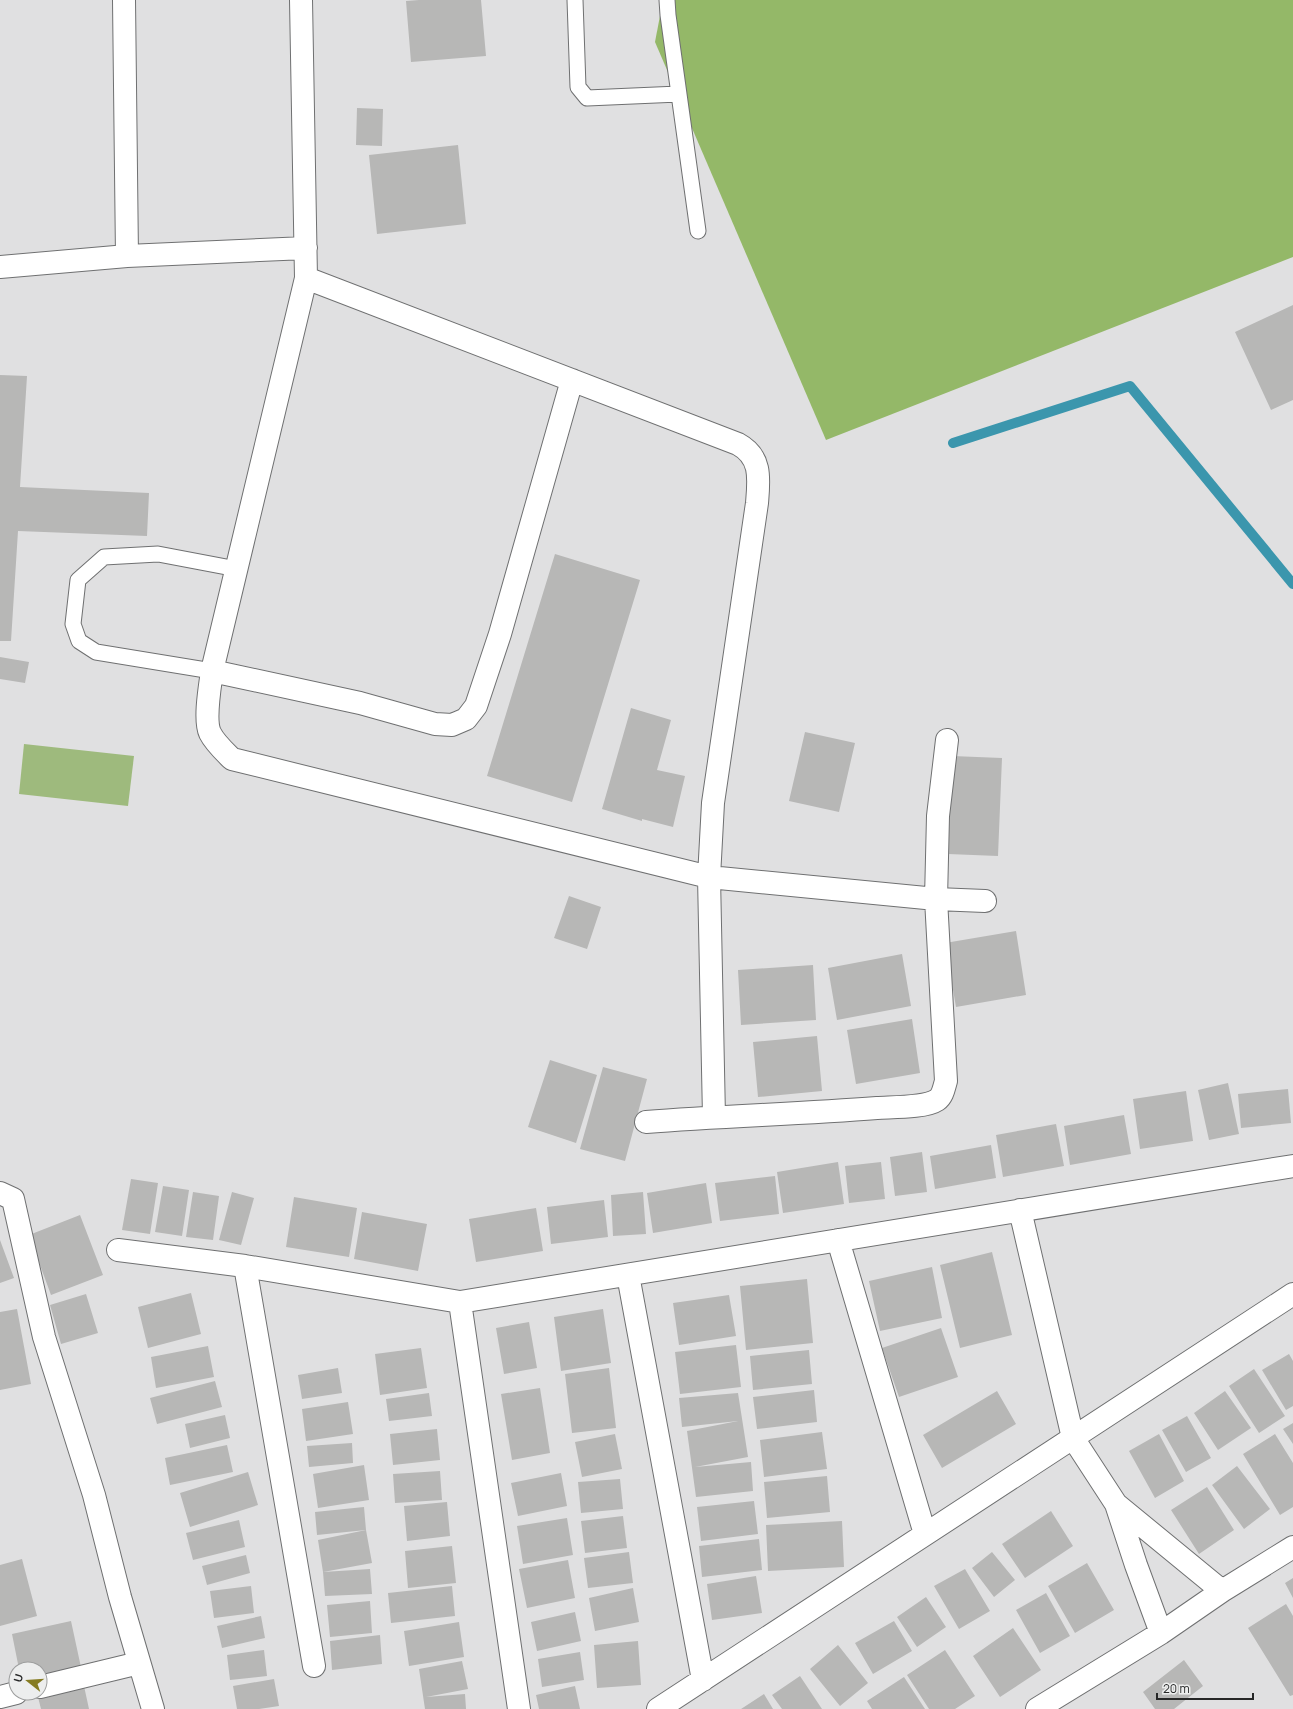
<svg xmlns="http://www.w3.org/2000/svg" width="1293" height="1709" viewBox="0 0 1293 1709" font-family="Manrope,sans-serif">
<rect width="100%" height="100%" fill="#e0e0e1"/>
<path fill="#9eba7d" d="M24,744L134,756L128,806L19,794Z"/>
<path fill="#94b868" d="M663,0H1293V257L826,440L655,42Z"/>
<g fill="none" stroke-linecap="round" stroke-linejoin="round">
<path stroke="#3b96ad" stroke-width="10" d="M953,443L1130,386L1293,584"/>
</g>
<path fill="#b7b7b6" d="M419,0H481L486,56L411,62L406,1Z
M357,108L383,109L382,146L356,145Z
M458,145L466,224L377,234L369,155Z
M1293,305V400L1271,410L1235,332Z
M0,375L27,376L20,487L149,493L147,536L18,531L11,641H0Z
M555,554L640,580L572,802L487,776Z
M0,657L29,662L25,683L0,679Z
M631,708L671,720L657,770L685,776L673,827L642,819V821L602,809Z
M805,732L855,743L839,812L789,801Z
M952,756L1002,758L998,856L948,854Z
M569,896L601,907L587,949L554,938Z
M1016,931L1026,995L956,1007L945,943Z
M902,954L911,1006L837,1020L828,968Z
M813,965L816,1020L741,1025L738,970Z
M912,1019L920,1073L856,1084L847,1030Z
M817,1036L822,1091L758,1097L753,1042Z
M550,1060L597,1075L576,1143L528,1127Z
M603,1067L647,1079L625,1161L580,1149Z
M1228,1083L1239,1134L1209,1140L1198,1090Z
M1288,1089L1291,1123L1241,1128L1238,1094Z
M1186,1091L1193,1141L1140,1149L1133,1099Z
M1124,1115L1131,1154L1070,1165L1064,1126Z
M1056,1124L1064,1166L1003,1177L996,1135Z
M991,1145L996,1178L935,1189L930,1156Z
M922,1152L927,1192L895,1196L890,1157Z
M838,1162L844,1204L783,1213L777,1172Z
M881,1162L885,1199L849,1203L845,1166Z
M775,1176L779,1214L720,1221L715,1183Z
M131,1179L158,1183L150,1234L122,1230Z
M706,1183L712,1223L653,1233L647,1193Z
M163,1186L189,1190L182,1236L155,1232Z
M193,1192L219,1196L213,1240L186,1237Z
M232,1192L254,1198L241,1245L219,1240Z
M643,1192L646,1234L613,1236L611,1195Z
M294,1197L357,1208L349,1257L286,1247Z
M604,1200L608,1237L551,1244L547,1207Z
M536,1208L543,1251L476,1262L469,1219Z
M362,1212L427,1224L418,1271L354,1259Z
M80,1215L103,1275L51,1295L29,1235Z
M0,1240L14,1278L0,1283Z
M992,1252L1012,1335L960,1348L940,1265Z
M932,1267L942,1318L880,1331L869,1281Z
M807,1279L813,1343L746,1350L740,1286Z
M191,1293L201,1334L148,1348L138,1307Z
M86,1294L98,1333L61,1344L50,1305Z
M729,1295L736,1336L679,1345L673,1303Z
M17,1309L31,1384L0,1390V1312Z
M603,1309L611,1363L561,1371L554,1317Z
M529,1322L537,1368L504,1374L496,1328Z
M941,1328L958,1377L899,1397L882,1348Z
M736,1345L741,1387L680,1394L675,1352Z
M208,1346L214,1377L156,1388L151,1357Z
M421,1348L427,1388L380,1395L375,1354Z
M809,1350L812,1384L753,1390L750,1356Z
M1289,1354L1293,1361V1406L1286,1410L1262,1370Z
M338,1368L342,1393L302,1399L298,1375Z
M609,1368L616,1428L572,1433L565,1374Z
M1254,1369L1285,1416L1259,1433L1229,1386Z
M215,1381L222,1407L157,1424L150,1398Z
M540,1388L550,1453L512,1460L501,1394Z
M814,1390L817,1422L757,1429L753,1397Z
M997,1391L1016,1424L942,1468L923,1435Z
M1225,1391L1251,1428L1218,1450L1194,1413Z
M429,1393L432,1416L389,1421L386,1399Z
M738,1393L748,1457L695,1467L751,1462L753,1491L696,1497L687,1431L738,1421L682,1427L679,1398Z
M348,1402L353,1434L306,1441L302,1409Z
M225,1415L230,1438L190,1448L185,1424Z
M1187,1416L1211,1458L1186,1472L1162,1430Z
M1293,1423V1444L1283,1429Z
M437,1429L440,1460L393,1465L390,1434Z
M822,1432L827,1469L764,1477L760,1440Z
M615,1434L622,1469L582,1477L575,1442Z
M1159,1434L1184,1481L1155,1498L1129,1451Z
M1275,1434L1293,1463V1507L1280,1515L1243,1454Z
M352,1443L353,1463L309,1467L307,1446Z
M227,1445L233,1472L170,1485L165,1458Z
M364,1465L369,1500L318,1508L313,1474Z
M1237,1466L1270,1509L1244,1529L1212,1485Z
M440,1471L442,1500L395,1503L393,1474Z
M248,1472L258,1505L190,1527L180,1493Z
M561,1473L567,1506L518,1516L511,1483Z
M827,1476L830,1512L767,1518L764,1482Z
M620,1479L623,1509L581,1513L578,1482Z
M1207,1487L1234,1530L1199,1554L1171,1510Z
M754,1501L758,1534L701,1541L697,1507Z
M447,1502L450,1536L407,1541L404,1506Z
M364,1507L366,1530L317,1535L315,1512Z
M1051,1511L1073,1546L1025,1578L1002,1544Z
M623,1516L627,1548L585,1553L581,1521Z
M567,1518L573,1555L523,1564L517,1526Z
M239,1520L245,1547L193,1560L186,1533Z
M842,1521L844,1567L768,1571L766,1525Z
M366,1530L372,1563L323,1572L318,1540Z
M759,1539L762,1570L702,1577L699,1546Z
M452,1546L456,1583L408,1588L405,1551Z
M629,1552L633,1583L588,1588L584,1558Z
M992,1552L1015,1580L994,1597L972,1568Z
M246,1555L250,1573L207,1585L202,1566Z
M22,1559L37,1616L0,1626V1565Z
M568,1560L575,1598L527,1608L519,1569Z
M1087,1563L1114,1610L1075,1633L1048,1586Z
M370,1569L372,1594L325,1596L323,1572Z
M965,1569L990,1611L959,1629L934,1586Z
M756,1576L762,1613L712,1620L707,1584Z
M1293,1578V1598L1285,1583Z
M251,1586L254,1613L214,1618L210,1591Z
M452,1586L455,1616L391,1623L388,1593Z
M633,1588L639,1622L595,1631L589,1598Z
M1046,1593L1070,1636L1040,1653L1016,1610Z
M926,1597L946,1627L917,1647L897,1617Z
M370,1601L372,1633L330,1637L327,1605Z
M1286,1604L1293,1616V1695L1290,1696L1248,1628Z
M575,1612L581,1641L537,1651L531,1622Z
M261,1616L265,1638L222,1648L217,1626Z
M71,1621L82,1672L40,1681V1669H19L12,1634Z
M894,1621L912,1651L873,1674L855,1643Z
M459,1622L464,1657L409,1666L404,1631Z
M1013,1628L1041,1670L1000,1697L973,1656Z
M380,1635L382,1664L332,1670L330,1641Z
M638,1641L641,1685L597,1688L594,1645Z
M838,1645L868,1683L840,1706L810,1669Z
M264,1650L267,1676L230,1680L227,1655Z
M945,1650L975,1696L955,1709H929L907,1675Z
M580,1652L584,1680L542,1687L538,1659Z
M1184,1660L1203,1686L1174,1709H1155L1143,1692Z
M462,1661L468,1689L426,1697L465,1694L466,1709H425L419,1669Z
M800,1676L822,1709H782L772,1695Z
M904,1677L925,1709H872L867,1701Z
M274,1679L279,1706L259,1709H237L233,1686Z
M84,1686L89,1709H41L38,1697Z
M575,1686L580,1709H539L536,1695Z
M764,1694L773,1709H741Z"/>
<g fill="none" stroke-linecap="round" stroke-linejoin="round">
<g stroke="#6f7071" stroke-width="17">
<path id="lane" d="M575,0L578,87L587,98L679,94
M667,0L668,15L698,231
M212,671L96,652L79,641L73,624L78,580L104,557L158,554L237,569"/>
</g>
<g stroke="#6f7071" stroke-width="24">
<path id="street" d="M124,0L127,256
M301,0L306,278L212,671C210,686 204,720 210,733C215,743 224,751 232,759L709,877L936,899L985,901
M0,267L127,256L306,248
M306,278L738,444C762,457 759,479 757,503L713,803L709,877L714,1117
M212,671L360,703L435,724L452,725L466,719L476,706L500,634L572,380
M646,1122C723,1116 800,1114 877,1108C892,1107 925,1108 937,1100C943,1096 944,1087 946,1081L936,899L938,816L947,740
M0,1193L13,1199L44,1337L94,1495L120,1597L153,1709
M1020,1210L1073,1438L1116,1504L1136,1565L1161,1633
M838,1240L925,1534
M118,1250L245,1266L460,1302L1293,1166
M245,1266L314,1666
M628,1275L703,1680
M460,1302L519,1709
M1116,1504L1222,1591
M40,1687L139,1663
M0,1697L16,1693
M658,1709L1293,1294
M1037,1709L1161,1633L1222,1591L1293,1547"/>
</g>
<use href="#lane" stroke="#fff" stroke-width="15"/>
<use href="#street" stroke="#fff" stroke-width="22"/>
</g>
<g transform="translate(28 1681) rotate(287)"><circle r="19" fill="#edeeee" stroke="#9d9e9e"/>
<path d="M0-3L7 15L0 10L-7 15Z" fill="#867c22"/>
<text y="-6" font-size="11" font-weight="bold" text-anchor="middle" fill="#262727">U</text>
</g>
<path d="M1157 1693v6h96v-6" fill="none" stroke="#262727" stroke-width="2"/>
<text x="1163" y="1693" font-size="12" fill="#262727" stroke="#edeeee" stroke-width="3" paint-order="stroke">20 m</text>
</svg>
